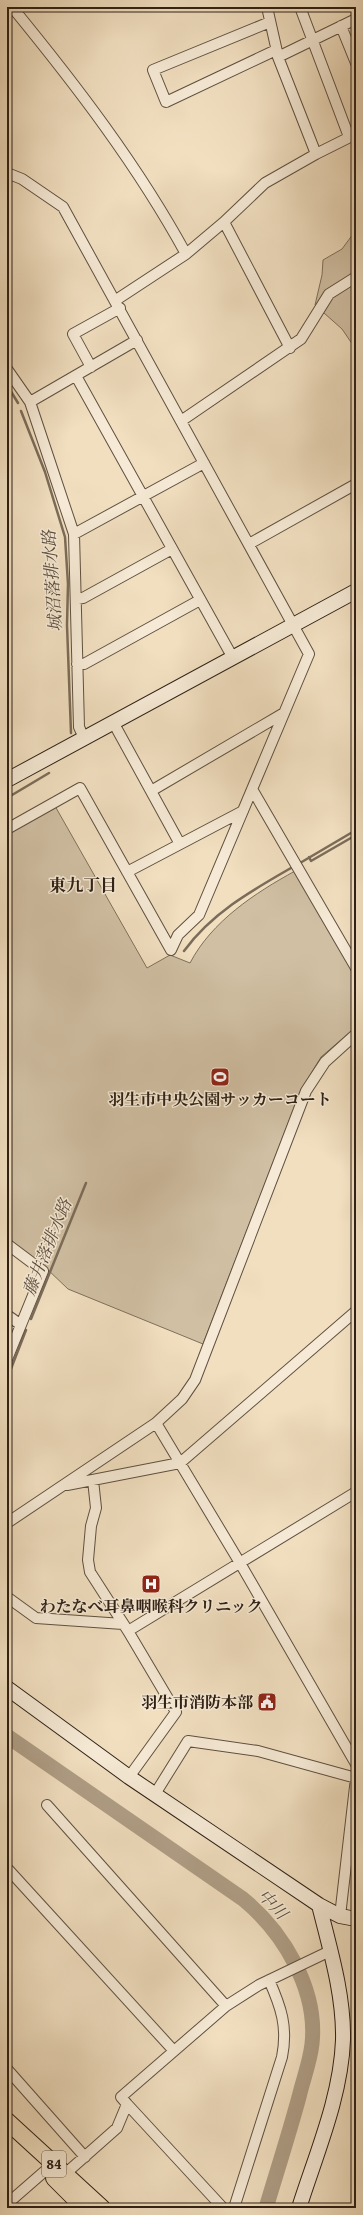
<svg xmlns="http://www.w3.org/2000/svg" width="363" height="2215" viewBox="0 0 363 2215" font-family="'Gentium Book Plus','Noto Serif JP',serif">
<rect width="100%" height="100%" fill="#f1dfc0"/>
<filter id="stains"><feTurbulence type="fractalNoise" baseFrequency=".005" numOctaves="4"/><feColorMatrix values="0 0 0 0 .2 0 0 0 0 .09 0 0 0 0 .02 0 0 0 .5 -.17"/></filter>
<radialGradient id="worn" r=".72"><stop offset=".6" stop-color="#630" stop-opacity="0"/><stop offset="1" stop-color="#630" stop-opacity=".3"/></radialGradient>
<path fill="#d0bfa3" stroke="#7f705c" d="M356,230V347L355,348L342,329L315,305L322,275L323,260L342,249Z
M55,806L147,968L170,955L190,963C212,921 255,893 295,871L356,977V1027L321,1057L301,1090L203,1344L68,1289L45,1267L7,1238V834Z"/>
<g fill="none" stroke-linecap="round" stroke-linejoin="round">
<path stroke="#7b6c59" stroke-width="2.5" d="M7,385L18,403
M21,411L45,472L65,537L68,584L67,625L71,733
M7,798L49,773
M309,857L311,861L356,835
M300,863L356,830
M184,951C212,913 251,891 291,868
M31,1319L86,1183
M7,1379L26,1330"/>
<path stroke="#af9e86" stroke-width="15" d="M7,1736L243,1899C283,1932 318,1989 312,2044C310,2062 303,2080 299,2097C289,2134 277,2171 266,2208"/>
<g stroke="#5f5040" stroke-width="12">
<path id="street" d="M12,7C76,85 138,166 186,254
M267,7L278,56
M300,7L349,137
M270,22L153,70L166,102L276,50
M341,26L356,63
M316,154L356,134
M7,173L22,179L63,207L309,654L199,915L178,935L171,950L80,788L7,829
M224,222L290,348
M116,300L186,254L224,222L265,183L316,154L278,57L356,19
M91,367L73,334L120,308
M7,369L30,402L74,534L79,727L84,738
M76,376L233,658
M30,402L137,340
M181,421L301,339L329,294L356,277
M74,534L204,463
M249,544L356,484
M76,599L83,598L172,549
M77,664H84L200,600
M113,722L180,844
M252,789L356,968
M151,791L284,713
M127,872L243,811
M7,1244L43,1271L7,1359
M7,1315L21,1325
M156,1423L240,1563L356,1764
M93,1480L96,1508L91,1526L88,1560L90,1572L128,1631
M67,1485L180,1463L356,1311
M7,1523L156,1423L182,1399L195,1380L306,1091L325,1062L356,1034
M7,1597L36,1618L123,1624
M129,1777L176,1712L128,1631L356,1492
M155,1794L188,1741L258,1751L356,1778
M47,1805L226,2006
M7,1868L174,2051
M340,1916L356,1778
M7,2069L85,2157
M127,2104L223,2208
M65,2174L117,2128L127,2104L121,2097L226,2006L259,1985L330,1951
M7,2204L46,2170
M234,2208L282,2057C288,2027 281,2007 269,1980"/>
</g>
<g stroke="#2e2015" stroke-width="16">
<path id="secondary" d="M7,780L356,591
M7,1688L129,1777L319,1905L340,1916L356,1919
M299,2208C316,2154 341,2097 343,2040C344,1995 330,1949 319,1905"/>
</g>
<g stroke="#2e2015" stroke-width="18">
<path id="primary" d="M7,2121L102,2208
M54,2178L84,2208"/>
</g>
<use href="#street" stroke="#f6ead6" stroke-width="10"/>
<use href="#secondary" stroke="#f6ead6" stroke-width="14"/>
<use href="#primary" stroke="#f1dfc0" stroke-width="16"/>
</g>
<defs>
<g id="stadium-square" transform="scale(1)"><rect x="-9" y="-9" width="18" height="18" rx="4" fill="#8f2418" stroke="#f6ead6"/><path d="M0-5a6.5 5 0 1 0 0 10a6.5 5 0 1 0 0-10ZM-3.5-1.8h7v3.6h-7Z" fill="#fff"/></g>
<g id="hospital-square" transform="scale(1)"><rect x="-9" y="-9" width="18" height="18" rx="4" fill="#8f2418" stroke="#f6ead6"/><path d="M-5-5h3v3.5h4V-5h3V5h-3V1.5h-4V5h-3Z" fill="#fff"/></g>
<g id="civic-square" transform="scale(1)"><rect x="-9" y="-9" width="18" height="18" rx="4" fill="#8f2418" stroke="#f6ead6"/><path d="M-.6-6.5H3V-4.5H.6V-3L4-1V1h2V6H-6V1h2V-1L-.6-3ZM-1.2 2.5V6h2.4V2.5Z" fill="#fff"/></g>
</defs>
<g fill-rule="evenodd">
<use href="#stadium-square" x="220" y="1077"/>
<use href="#hospital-square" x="151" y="1584"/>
<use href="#civic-square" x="267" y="1702"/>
</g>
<g text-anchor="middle" stroke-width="3" stroke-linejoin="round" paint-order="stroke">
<rect fill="#f6ead6" stroke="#6a5d4f" stroke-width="1" x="42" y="2151" width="24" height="26" rx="3"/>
<g font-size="15" font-weight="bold" fill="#2e2015">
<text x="54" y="2169">84</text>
</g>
<g font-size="16" font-weight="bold" fill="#2e2015" stroke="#f6ead6">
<text x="220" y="1105">羽生市中央公園サッカーコート</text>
<text x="151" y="1612">わたなべ耳鼻咽喉科クリニック</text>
<text x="253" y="1708" text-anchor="end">羽生市消防本部</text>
</g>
<g font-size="17" font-style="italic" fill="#5b4c3d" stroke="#f6ead6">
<text transform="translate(52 581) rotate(-94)" y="6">城沼落排水路</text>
<text transform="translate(47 1247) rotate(-68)" y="6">藤井落排水路</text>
<text transform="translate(273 1904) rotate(47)" y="6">中川</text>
</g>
<g font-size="17" font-weight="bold" fill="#2e2015" stroke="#f6ead6">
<text x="83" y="891">東九丁目</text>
</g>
</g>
<rect width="363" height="2215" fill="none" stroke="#f1dfc0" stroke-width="24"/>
<rect x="8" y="8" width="347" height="2199" fill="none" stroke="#2e2015" stroke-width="2"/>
<rect x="12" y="12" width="339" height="2191" fill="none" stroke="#2e2015"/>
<rect width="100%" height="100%" filter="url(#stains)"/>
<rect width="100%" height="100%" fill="url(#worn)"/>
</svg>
